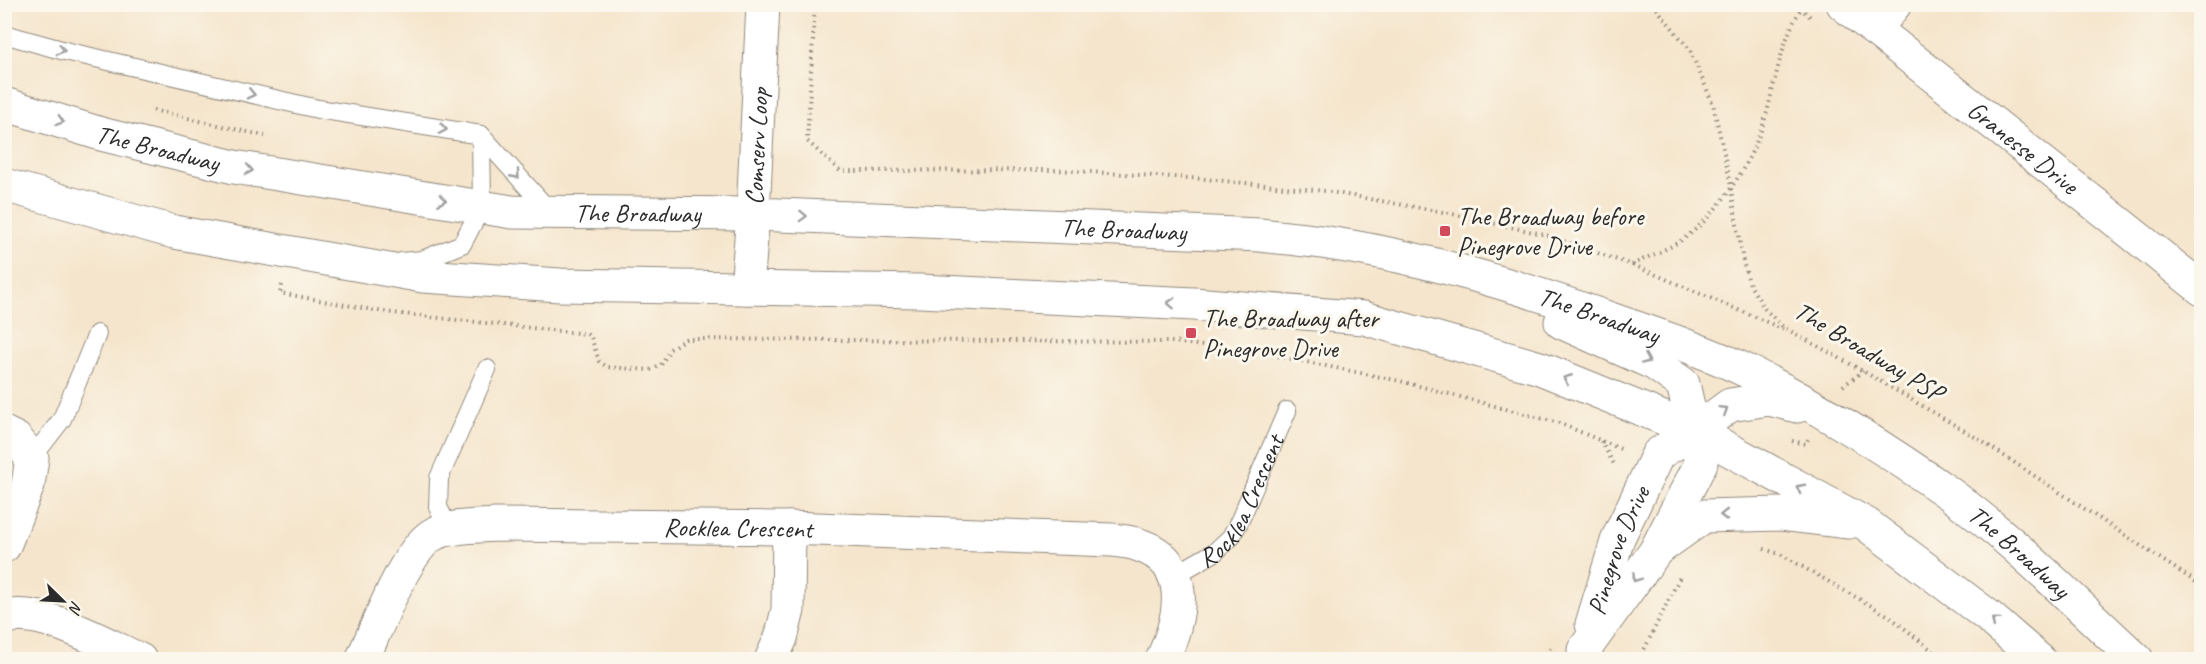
<svg xmlns="http://www.w3.org/2000/svg" width="2206" height="664" viewBox="0 0 2206 664" font-family="Caveat,sans-serif">
<rect width="100%" height="100%" fill="#fbf7ec"/>
<filter id="ink" filterUnits="userSpaceOnUse"><feTurbulence type="fractalNoise" baseFrequency=".0167" numOctaves="2"/><feDisplacementMap in="SourceGraphic" scale="12" xChannelSelector="R" yChannelSelector="G"/><feConvolveMatrix kernelMatrix="1 2 1 2 8 2 1 2 1" color-interpolation-filters="sRGB"/></filter>
<filter id="wash" filterUnits="userSpaceOnUse"><feTurbulence type="fractalNoise" baseFrequency=".008" numOctaves="4" result="noise"/><feDisplacementMap in="SourceGraphic" scale="24" xChannelSelector="R" yChannelSelector="G"/><feGaussianBlur stdDeviation="1.35" result="paint"/><feColorMatrix in="noise" values="0 0 0 0 0 0 0 0 0 0 0 0 0 0 0 0 0 1.4 0 .05"/><feComposite in="paint" operator="in"/></filter>
<g filter="url(#wash)">
<rect width="100%" height="100%" fill="#f5e5cc"/>
</g>
<g filter="url(#ink)">
<g fill="none" stroke-linecap="round" stroke-linejoin="round">
<g stroke="#90887c" stroke-width="20">
<g id="lane">
<path d="M4,34L65,51L318,109L481,135L551,213"/>
<path d="M401,262L422,260L462,244L482,206L481,135"/>
<path d="M32,458L62,419L97,334"/>
<path d="M449,529L438,507L439,478L487,369"/>
<path id="s1" d="M1175,575L1215,552L1231,537L1240,520L1287,411"/>
</g>
</g>
<g stroke="#90887c" stroke-width="35">
<g id="street">
<path id="s2" d="M1843,4L2202,289"/>
<path d="M1875,30L1895,4"/>
<path id="s3" d="M747,288L753,214L763,4"/>
<path d="M4,433L16,439L32,458L28,485L4,546"/>
<path d="M4,618C38,605 107,645 140,660"/>
<path id="s4" d="M362,660C377,628 405,552 432,535C446,526 479,526 496,525L789,528L1112,540C1121,541 1131,542 1139,545C1194,563 1181,619 1162,660"/>
<path d="M771,660L781,638L788,610L789,528"/>
</g>
</g>
<g stroke="#90887c" stroke-width="35">
<g id="secondary">
<path id="s5" d="M4,104L101,134L234,167L512,212L753,214L1260,235C1285,238 1310,240 1334,244C1431,259 1527,289 1619,322C1663,337 1707,352 1749,372C1819,407 1886,449 1950,494C2017,543 2076,604 2137,660"/>
<path d="M4,185L174,232L423,276L560,285L920,291L1194,304L1364,318L1540,368L1695,431L1866,524L1988,616L2039,660"/>
<path d="M1561,322L1655,364L1683,384L1701,463L1655,552L1584,650"/>
<path d="M1662,546L1704,516L1781,514L1849,522"/>
<path id="s6" d="M1592,624L1618,538L1658,454L1695,431L1730,405L1769,399L1797,406"/>
</g>
</g>
<path stroke="#90887c" stroke-width="4" stroke-dasharray="1.5 4.5" stroke-linecap="butt" d="M815,4L807,141L840,171L1057,170L1205,179L1325,191L1448,213L1546,235L1632,265C1647,257 1663,251 1677,243C1719,218 1757,154 1768,108C1777,73 1783,35 1804,4
M1653,4L1690,50L1713,104L1729,176L1743,261L1750,285L1765,309L1783,327L1863,371L1980,440L2202,586
M1795,4L1813,19
M153,110L265,136
M1633,265L1783,329
M282,285L280,293L384,312L587,334L591,337L599,361L607,367L650,370L661,365L670,349L685,339L1174,342L1277,356L1400,381L1559,423L1623,450
M1843,386L1863,371
M1601,441L1615,466
M1792,441L1806,444L1808,439
M1764,549L1780,554L1889,616L1944,660
M1545,660L1550,648
M1639,660L1680,577"/>
<use href="#lane" stroke="#fff" stroke-width="18"/>
<use href="#street" stroke="#fff" stroke-width="33"/>
<use href="#secondary" stroke="#fff" stroke-width="33"/>
</g>
<defs><path id="oneway-chevron" d="M-2-3.5L2.5 0L-2 3.5" fill="none" stroke-width="1.6" stroke-linecap="round" stroke-linejoin="round" transform="scale(1.5)"/></defs>
<g stroke="#a0a0a0">
<use href="#oneway-chevron" transform="translate(61 50) rotate(15)"/>
<use href="#oneway-chevron" transform="translate(251 94) rotate(13)"/>
<use href="#oneway-chevron" transform="translate(60 121) rotate(18)"/>
<use href="#oneway-chevron" transform="translate(443 129) rotate(9)"/>
<use href="#oneway-chevron" transform="translate(249 170) rotate(10)"/>
<use href="#oneway-chevron" transform="translate(516 175) rotate(48)"/>
<use href="#oneway-chevron" transform="translate(442 200) rotate(8)"/>
<use href="#oneway-chevron" transform="translate(803 216) rotate(2)"/>
<use href="#oneway-chevron" transform="translate(1171 303) rotate(-177)"/>
<use href="#oneway-chevron" transform="translate(1646 360) rotate(24)"/>
<use href="#oneway-chevron" transform="translate(1567 379) rotate(-158)"/>
<use href="#oneway-chevron" transform="translate(1724 410) rotate(-32)"/>
<use href="#oneway-chevron" transform="translate(1800 488) rotate(-152)"/>
<use href="#oneway-chevron" transform="translate(1724 515) rotate(179)"/>
<use href="#oneway-chevron" transform="translate(1636 578) rotate(126)"/>
<use href="#oneway-chevron" transform="translate(1995 621) rotate(-140)"/>
</g>
</g>
<g fill="#d1495b" stroke="#fbf7ec" stroke-width="2">
<rect x="1439" y="225" width="12" height="12" rx="3"/>
<rect x="1185" y="327" width="12" height="12" rx="3"/>
</g>
<g text-anchor="middle" stroke-width="6" stroke-linejoin="round" paint-order="stroke">
<g font-size="26" fill="#2b2b2b" stroke="#fbf7ec">
<text dy="9" stroke="none"><textPath href="#s3" startOffset="142">Comserv Loop</textPath></text>
<text dy="9" stroke="none"><textPath href="#s2" startOffset="230">Granesse Drive</textPath></text>
<text dy="9" stroke="none"><textPath href="#s5" startOffset="160">The Broadway</textPath></text>
<text dy="9" stroke="none"><textPath href="#s5" startOffset="646">The Broadway</textPath></text>
<text dy="9" stroke="none"><textPath href="#s5" startOffset="1132">The Broadway</textPath></text>
<text dy="9" stroke="none"><textPath href="#s5" startOffset="1618">The Broadway</textPath></text>
<text transform="translate(1869 351) rotate(31)" y="9">The Broadway PSP</text>
<text dy="9" stroke="none"><textPath href="#s1" startOffset="104">Rocklea Crescent</textPath></text>
<text dy="9" stroke="none"><textPath href="#s4" startOffset="452">Rocklea Crescent</textPath></text>
<text dy="9" stroke="none"><textPath href="#s6" startOffset="78">Pinegrove Drive</textPath></text>
<text dy="9" stroke="none"><textPath href="#s5" startOffset="2104">The Broadway</textPath></text>
</g>
<g font-size="26" fill="#2b2b2b" stroke="#fbf7ec" text-anchor="start">
<text x="1457" y="225">The Broadway before<tspan x="1457" dy="30">Pinegrove Drive</tspan></text>
<text x="1203" y="327">The Broadway after<tspan x="1203" dy="30">Pinegrove Drive</tspan></text>
</g>
</g>
<rect width="2206" height="664" fill="none" stroke="#fbf7ec" stroke-width="24"/>
<g transform="translate(63 601) rotate(114)" stroke="#fbf7ec" stroke-width="4.5" paint-order="stroke">
<path d="M0-4.5L10 22L0 15L-10 22Z" fill="#2b2b2b"/>
<text y="-9" font-size="16" font-weight="bold" text-anchor="middle" fill="#2b2b2b">N</text>
</g>
</svg>
